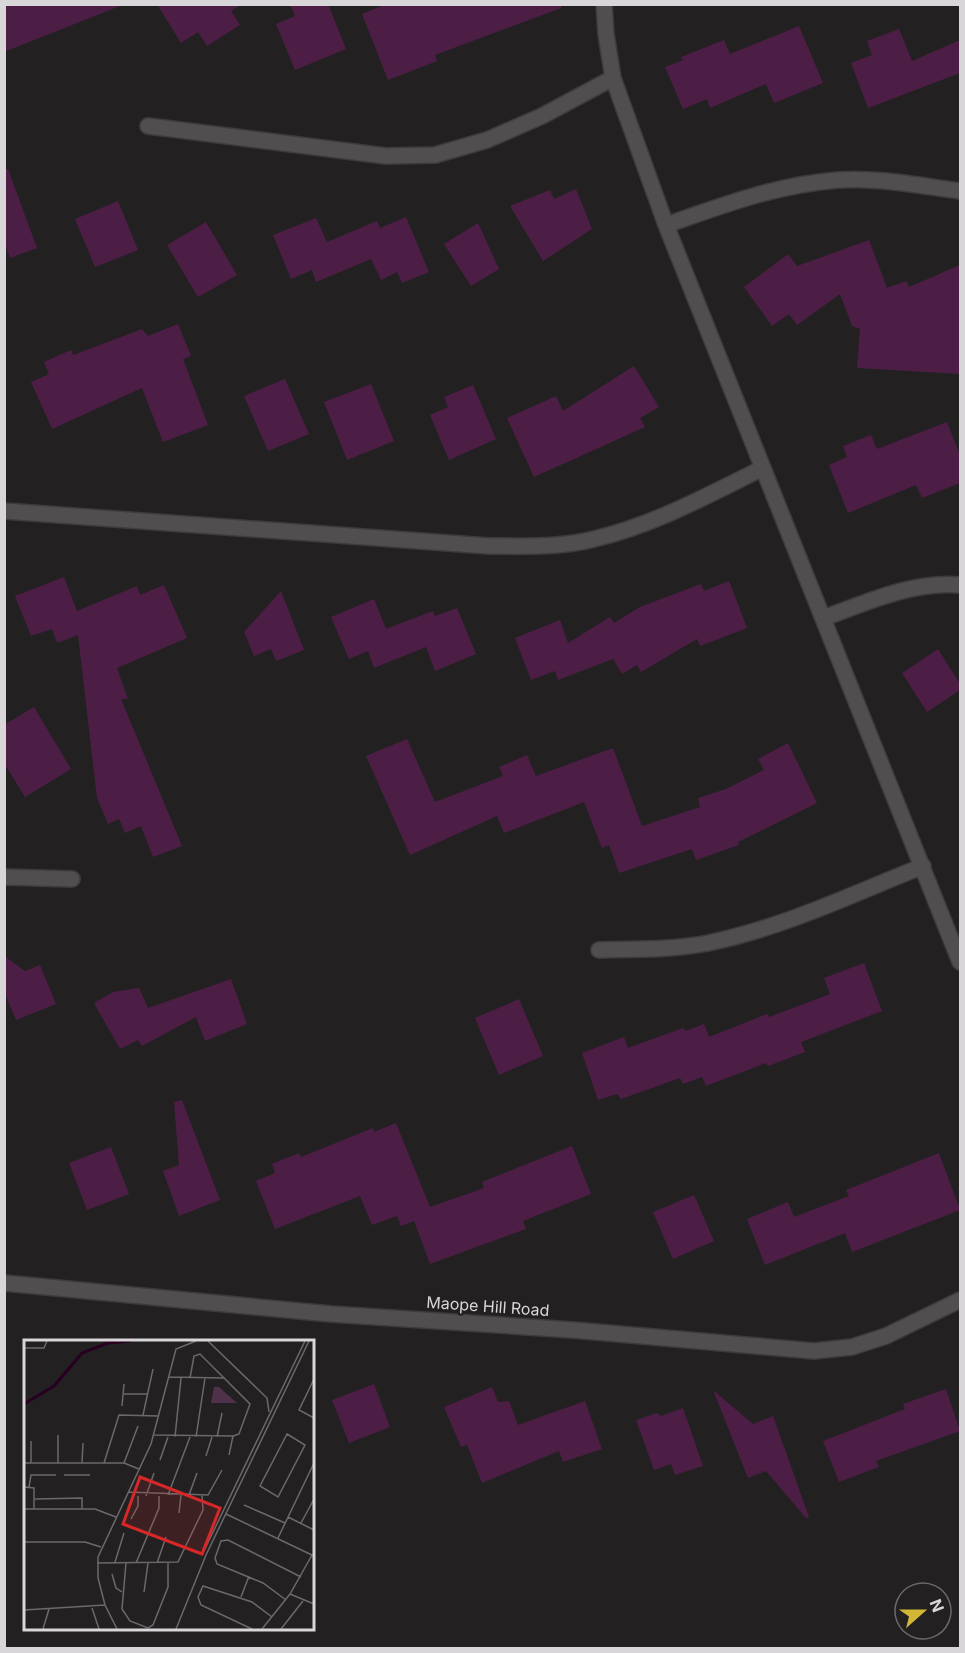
<svg xmlns="http://www.w3.org/2000/svg" width="965" height="1653" viewBox="0 0 965 1653" font-family="Inter,sans-serif">
<rect width="100%" height="100%" fill="#232022"/>
<path fill="#4d1e45" d="M4,4H120V6L4,52Z
M157,4H242L231,11L240,25L207,46L198,32L181,43Z
M290,4H328L346,49L295,70L276,24L295,16Z
M386,4H561V8L435,55L437,61L388,80L362,14Z
M799,26L823,83L774,103L766,84L710,108L707,99L683,109L665,67L683,60L681,57L724,40L730,54Z
M899,29L912,61L960,40V73L868,108L851,63L872,55L867,41Z
M8,169L37,248L10,258L4,241V170Z
M576,189L592,229L543,261L510,206L550,190L554,199Z
M118,201L138,250L95,267L75,219Z
M406,217L429,272L402,283L397,272L381,280L371,259L316,282L312,270L291,279L273,235L316,218L327,242L377,221L380,228Z
M206,222L237,275L198,297L167,245Z
M478,223L499,269L471,286L444,244Z
M869,240L887,288L906,281L909,287L960,265V374L857,368L860,329L852,326L840,294L797,325L789,314L772,326L744,287L788,254L797,266Z
M178,324L191,356L183,359L208,425L163,442L142,388L52,429L31,382L49,374L44,362L71,350L73,355L142,329L148,336Z
M634,366L659,407L640,418L645,427L534,477L507,418L556,396L563,411Z
M285,379L309,434L268,451L244,396Z
M371,384L394,441L347,460L324,402Z
M473,385L496,439L449,460L430,415L448,407L444,397Z
M947,422L960,455V483L922,498L916,485L848,513L829,465L847,457L843,446L871,435L877,449Z
M64,577L77,611L137,586L140,595L164,585L187,638L117,668L128,699H121L182,846L153,857L141,826L125,833L119,819L108,824L97,798L78,635L57,643L52,629L31,636L15,596Z
M729,581L747,628L700,646L697,639L641,672L637,665L622,674L613,659L558,680L555,671L531,680L515,638L560,620L568,643L610,617L614,623L640,607L701,584L704,591Z
M281,591L304,650L276,661L271,649L254,656L244,632Z
M374,599L386,629L433,611L435,616L457,608L476,654L435,671L426,647L374,668L368,651L349,659L331,617Z
M938,649L960,684V690L927,712L902,673Z
M34,707L71,769L25,797L4,763V725Z
M407,739L435,802L503,776L499,767L527,755L536,776L613,748L642,826L700,807L698,798L726,789L764,770L758,759L788,743L817,803L738,842L739,845L696,860L692,849L619,873L609,845L602,848L584,802L504,833L497,816L410,855L366,756Z
M4,956L25,971L40,965L56,1004L16,1020L4,991Z
M864,963L882,1011L801,1042L805,1052L768,1066L766,1063L706,1086L702,1077L683,1084L680,1078L621,1099L617,1094L598,1100L582,1053L624,1037L628,1048L683,1028L686,1031L704,1024L709,1037L767,1014L769,1017L830,994L824,978Z
M231,979L247,1024L205,1041L196,1017L142,1046L138,1040L120,1049L94,1003L113,992L139,988L148,1008Z
M519,999L543,1056L499,1075L475,1018Z
M182,1100L220,1200L179,1216L163,1171L179,1165L174,1102Z
M396,1123L430,1207L484,1188L482,1182L572,1146L591,1194L523,1221L526,1229L430,1264L414,1221L401,1226L397,1216L372,1225L360,1196L275,1229L256,1181L275,1173L272,1164L299,1153L301,1157L373,1128L374,1132Z
M111,1147L129,1194L87,1210L69,1163Z
M939,1153L960,1210L852,1252L845,1233L765,1265L747,1219L788,1202L794,1217L849,1196L846,1190Z
M694,1195L714,1241L673,1259L653,1212Z
M374,1384L390,1427L349,1443L332,1400Z
M492,1387L498,1402L509,1401L518,1425L585,1401L602,1449L563,1462L559,1451L482,1483L467,1445L461,1447L444,1407Z
M946,1389L960,1431L876,1461L879,1467L839,1482L823,1441L905,1409L903,1404Z
M713,1390L753,1424L773,1416L809,1517L806,1518L766,1471L748,1478Z
M683,1408L703,1466L675,1475L671,1464L654,1470L636,1420L657,1413L661,1416Z"/>
<g fill="none" stroke-linecap="round" stroke-linejoin="round">
<g stroke="#3d3b3d" stroke-width="18">
<path id="minor" d="M604,4L606,34L613,78L666,225L960,962
M148,126L386,156L435,155L487,140L542,116L613,78
M666,225C724,205 775,185 838,180C878,177 921,186 960,191
M4,511L489,546C523,546 560,548 594,539C654,525 708,495 763,468
M824,618C867,602 913,581 960,585
M4,877L72,879
M599,950C635,949 672,950 708,943C782,928 853,894 923,866
M4,1283L331,1314L573,1330L814,1351L852,1347L886,1336L960,1300"/>
</g>
<use href="#minor" stroke="#514e50" stroke-width="15"/>
</g>
<g text-anchor="middle" stroke-width="4.5" stroke-linejoin="round" paint-order="stroke">
<g font-size="16" fill="#d8d6d8" stroke="#232022">
<text transform="translate(488 1306) rotate(4)" y="6">Maope Hill Road</text>
</g>
</g>
<g transform="translate(24 1340)">
<rect width="290" height="290" fill="#232022"/>
<path d="M190,47H195L213,63H187Z" fill="#4f3249"/>
<path fill="none" stroke="#270021" stroke-width="3" d="M0,64L30,46L58,13L84,3L107,1"/>
<path fill="none" stroke="#6b696b" stroke-width="1.5" d="M184,1L243,58L245,72M0,8H20L23,1M145,37L201,38M166,38L170,16L176,14L226,64L215,94L209,96M290,39L275,70L290,78M100,54H124M98,66L100,44M119,75L129,29M263,94L281,105L254,157L236,146ZM34,95V123M130,95L209,96M151,97L157,38M172,97L181,38M193,97L198,73M7,101V123M205,115L209,96M182,116L188,97M136,120L144,97M0,123H100L115,129M58,123L59,103M80,123L95,75L135,76M100,123L114,86M40,135H66M0,147L10,148V169M5,147L7,135H32M104,152L184,155L198,130M144,155L166,97M165,155L173,133M122,156L130,133M11,159L58,158V169M220,165L261,183M0,169H71L92,177M155,173L157,155M202,174L290,216M264,177L290,190M107,179L114,166V156M277,183L290,159M254,198L290,123M0,202H61L77,207M178,215L281,1M91,222L100,193M73,223L154,222L179,170L178,155M102,223L98,269L106,281L124,288L129,285L144,247V223M112,223L135,168V156M133,223L142,197M88,234L92,248L98,252M120,252L124,223M266,254L290,264M217,257L225,236M262,260L239,243L193,224L191,218L197,201L204,200L277,237M68,268L75,289M0,270L81,265M19,289L25,269M93,289L81,265L74,238V217L127,104L152,9L172,1M152,289L182,215L285,1M228,289L177,265L174,257L179,246L228,262L248,277M238,289L266,254L288,215M257,289L279,261"/>
<path fill="#d62828" fill-opacity="0.15" stroke="#d62828" stroke-width="3" d="M116,137L196,168L178,214L99,184Z"/>
<rect width="290" height="290" fill="none" stroke="#d8d6d8" stroke-width="3"/>
</g>
<rect width="965" height="1653" fill="none" stroke="#d8d6d8" stroke-width="12"/>
<g transform="translate(923 1611) rotate(69)"><circle r="28" fill="#232022" stroke="#6b696b" stroke-width="1.5"/>
<path d="M0-4.5L10 22L0 15L-10 22Z" fill="#d2b736"/>
<text y="-9" font-size="16" font-weight="bold" text-anchor="middle" fill="#d8d6d8">N</text>
</g>
</svg>
